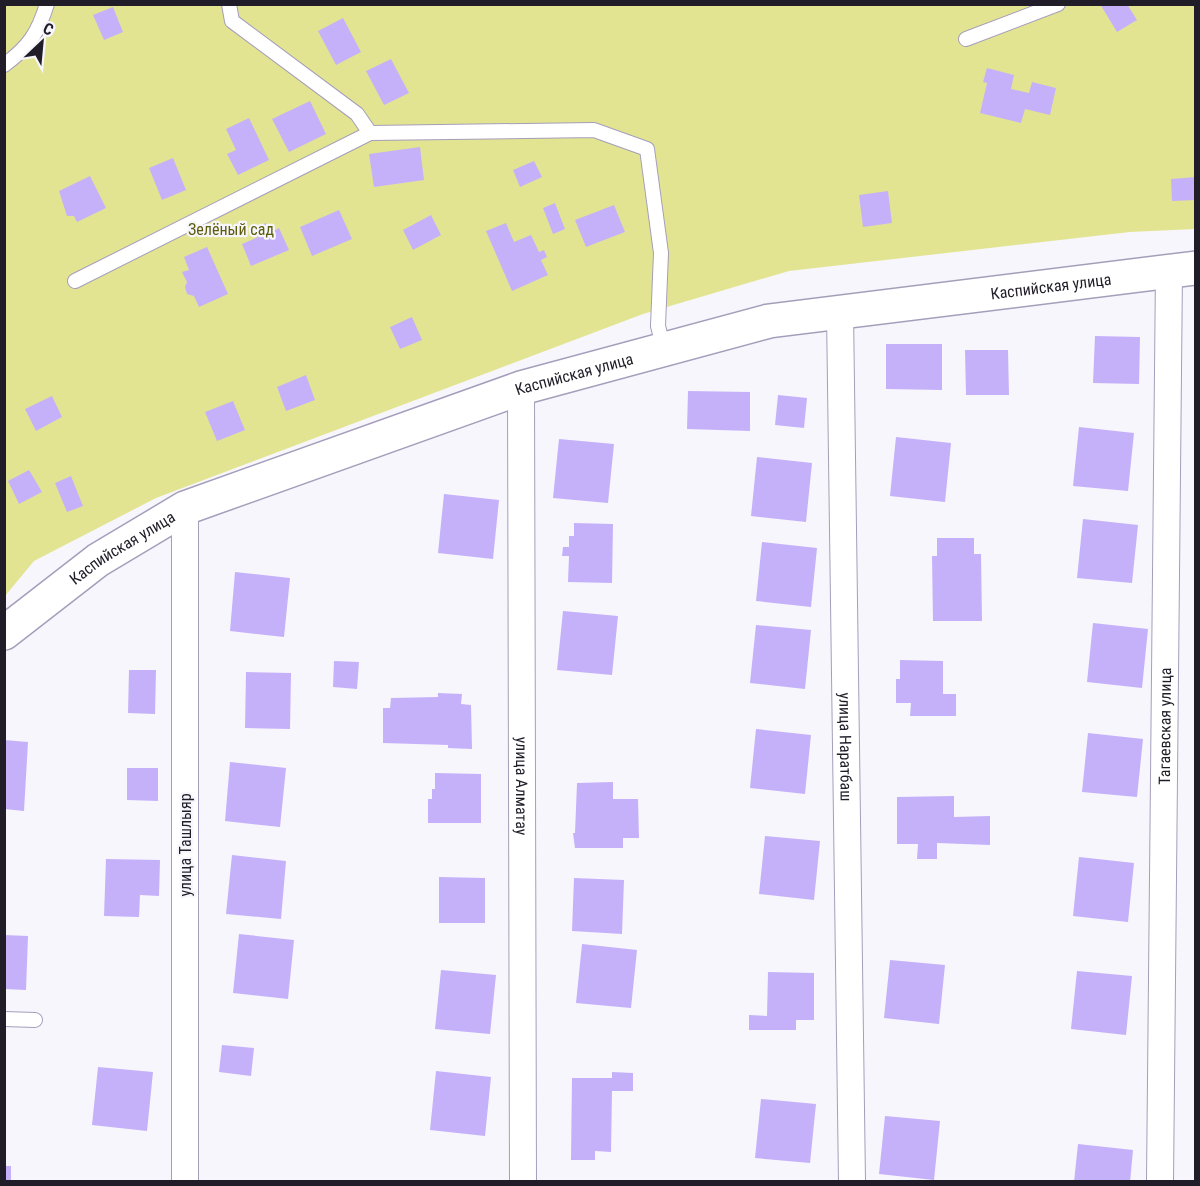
<svg xmlns="http://www.w3.org/2000/svg" width="1200" height="1186" viewBox="0 0 1200 1186" font-family="'Roboto Condensed',sans-serif">
<rect width="100%" height="100%" fill="#f7f6fc"/>
<path fill="#e3e492" d="M5,5H1195V229L1130,232L789,271L643,314L156,498L34,561L5,596Z"/>
<path fill="#c5b1fa" d="M1100,4H1127L1137,20L1117,32Z
M113,7L123,32L104,40L93,15Z
M343,18L361,52L336,65L318,31Z
M391,59L409,93L384,105L366,71Z
M987,68L1014,75L1011,89L1029,93L1032,82L1056,88L1050,115L1025,109L1021,123L980,113L987,83L983,82Z
M310,101L326,134L289,152L272,119Z
M249,118L269,160L238,175L227,154L236,150L226,129Z
M420,147L424,180L374,187L369,154Z
M173,158L186,190L162,200L149,168Z
M534,161L542,177L520,187L513,170Z
M90,176L106,208L77,222L74,216H67L59,191Z
M1196,177V200L1172,201L1171,179Z
M888,191L892,223L863,227L859,195Z
M555,203L565,229L553,234L543,208Z
M614,205L625,232L586,247L575,220Z
M339,210L352,239L312,256L300,227Z
M431,215L441,235L413,250L403,230Z
M266,223L270,233L279,228L289,250L251,266L242,244L258,237L254,228Z
M506,223L514,242L531,235L539,252L544,250L547,257L541,260L548,275L512,291L486,231Z
M207,247L228,294L199,307L194,296L187,294L185,287L187,282L182,272L189,270L184,257Z
M412,317L422,340L400,349L390,327Z
M1095,336L1140,337L1139,384L1093,383Z
M886,344H942V390L886,389Z
M965,350H1008L1009,395H966Z
M306,375L315,400L286,411L277,387Z
M688,391L750,392V431L687,429Z
M778,395L807,398L804,428L775,425Z
M52,396L62,417L36,431L25,409Z
M233,401L245,430L217,441L205,412Z
M1079,427L1134,433L1128,491L1073,486Z
M896,437L951,443L945,502L890,496Z
M559,439L614,444L608,503L553,498Z
M757,457L812,463L806,522L751,516Z
M29,470L42,492L19,504L8,481Z
M71,476L83,506L67,512L55,483Z
M444,494L499,500L493,559L438,553Z
M1083,519L1138,525L1132,583L1077,578Z
M574,523L613,524L612,583L568,582L569,556H562L563,547H569V536H574Z
M937,538H974V554H981L982,621H933L932,556H937Z
M762,542L817,548L811,607L756,601Z
M235,572L290,578L284,637L230,631Z
M563,611L618,616L612,675L557,670Z
M1093,623L1148,629L1142,688L1087,682Z
M756,625L811,630L805,689L750,683Z
M900,660L943,661V694H956V716H910L911,703H896V679H900Z
M334,661L359,662L357,689L333,687Z
M129,670H156L155,714L128,713Z
M246,672L291,673L290,729L245,728Z
M438,693L462,694L461,704L471,705L472,749L448,748V745L383,743V708H390L391,698L438,697Z
M756,729L811,735L805,794L750,788Z
M1088,733L1143,739L1137,797L1082,792Z
M4,740L28,742L24,811L4,809Z
M230,762L286,768L280,827L225,821Z
M127,768H158V801L127,800Z
M435,773L481,774V823H428V799H432V789H435Z
M613,782V799H638L639,838H623V848H575L573,833H575L577,783Z
M954,796V817L990,816V845L937,843V859H917L918,844H897V797Z
M765,836L820,841L814,900L759,894Z
M232,855L286,861L281,919L226,914Z
M1079,857L1134,863L1128,922L1073,916Z
M106,859L160,860L159,896L140,895L139,917L104,916Z
M439,877L485,878V923H439Z
M574,878L624,880L622,934L572,931Z
M239,934L294,940L288,999L233,993Z
M4,935L28,936L26,990L4,989Z
M582,944L637,950L631,1008L576,1003Z
M890,960L945,965L939,1024L884,1018Z
M441,970L496,975L490,1034L435,1029Z
M1077,971L1132,976L1126,1035L1071,1029Z
M768,972L814,973V1020H796V1030H749V1015L767,1016Z
M222,1045L254,1048L251,1076L219,1072Z
M98,1067L153,1072L147,1131L92,1125Z
M436,1071L491,1077L485,1136L430,1130Z
M612,1072L633,1073V1091H612L611,1152L595,1151V1160H571L572,1078H612Z
M761,1099L816,1104L810,1163L755,1158Z
M885,1116L940,1121L934,1180L879,1174Z
M1078,1144L1133,1150L1130,1182H1074Z
M4,1166H11V1182H4Z"/>
<g fill="none" stroke-linecap="round" stroke-linejoin="round">
<g stroke="#a59ebb" stroke-width="16">
<path id="lane" d="M229,4L232,21L357,114L370,133
M966,39L1058,4
M4,65C29,47 38,33 47,4
M75,281L370,133L594,130L647,149L661,253L658,326L664,350
M4,1019L35,1020"/>
</g>
<g stroke="#a59ebb" stroke-width="28">
<g id="street">
<path id="s1" d="M840,312L852,1182"/>
<path id="s2" d="M521,388L523,1182"/>
<path d="M185,508V1182"/>
<path id="s3" d="M1160,1182L1169,270"/>
</g>
</g>
<g stroke="#a59ebb" stroke-width="36">
<g id="secondary">
<path id="s4" d="M4,633L98,560L185,508L521,388L769,321L1196,268"/>
</g>
</g>
<use href="#lane" stroke="#fff" stroke-width="14"/>
<use href="#street" stroke="#fff" stroke-width="26"/>
<use href="#secondary" stroke="#fff" stroke-width="33"/>
</g>
<g text-anchor="middle" stroke-width="4.5" stroke-linejoin="round" paint-order="stroke">
<g font-size="16" fill="#5d5c0b" stroke="#f7f6fc">
<text x="231" y="235">Зелёный сад</text>
</g>
<g font-size="16" fill="#201d28" stroke="#f7f6fc">
<text dy="6" stroke="none"><textPath href="#s4" startOffset="1118">Каспийская улица</textPath></text>
<text dy="6" stroke="none"><textPath href="#s4" startOffset="632">Каспийская улица</textPath></text>
<text dy="6" stroke="none"><textPath href="#s4" startOffset="146">Каспийская улица</textPath></text>
<text dy="6" stroke="none"><textPath href="#s3" startOffset="456">Тагаевская улица</textPath></text>
<text dy="6" stroke="none"><textPath href="#s1" startOffset="435">улица Наратбаш</textPath></text>
<text dy="6" stroke="none"><textPath href="#s2" startOffset="398">улица Алматау</textPath></text>
<text transform="translate(185 845) rotate(-90)" y="6">улица Ташлыяр</text>
</g>
</g>
<rect width="1200" height="1186" fill="none" stroke="#201d28" stroke-width="12"/>
<g transform="translate(42 42) rotate(26)" stroke="#f7f6fc" stroke-width="4.5" paint-order="stroke">
<path d="M0-4.5L10 22L0 15L-10 22Z" fill="#201d28"/>
<text y="-9" font-size="16" font-weight="bold" text-anchor="middle" fill="#201d28">С</text>
</g>
</svg>
